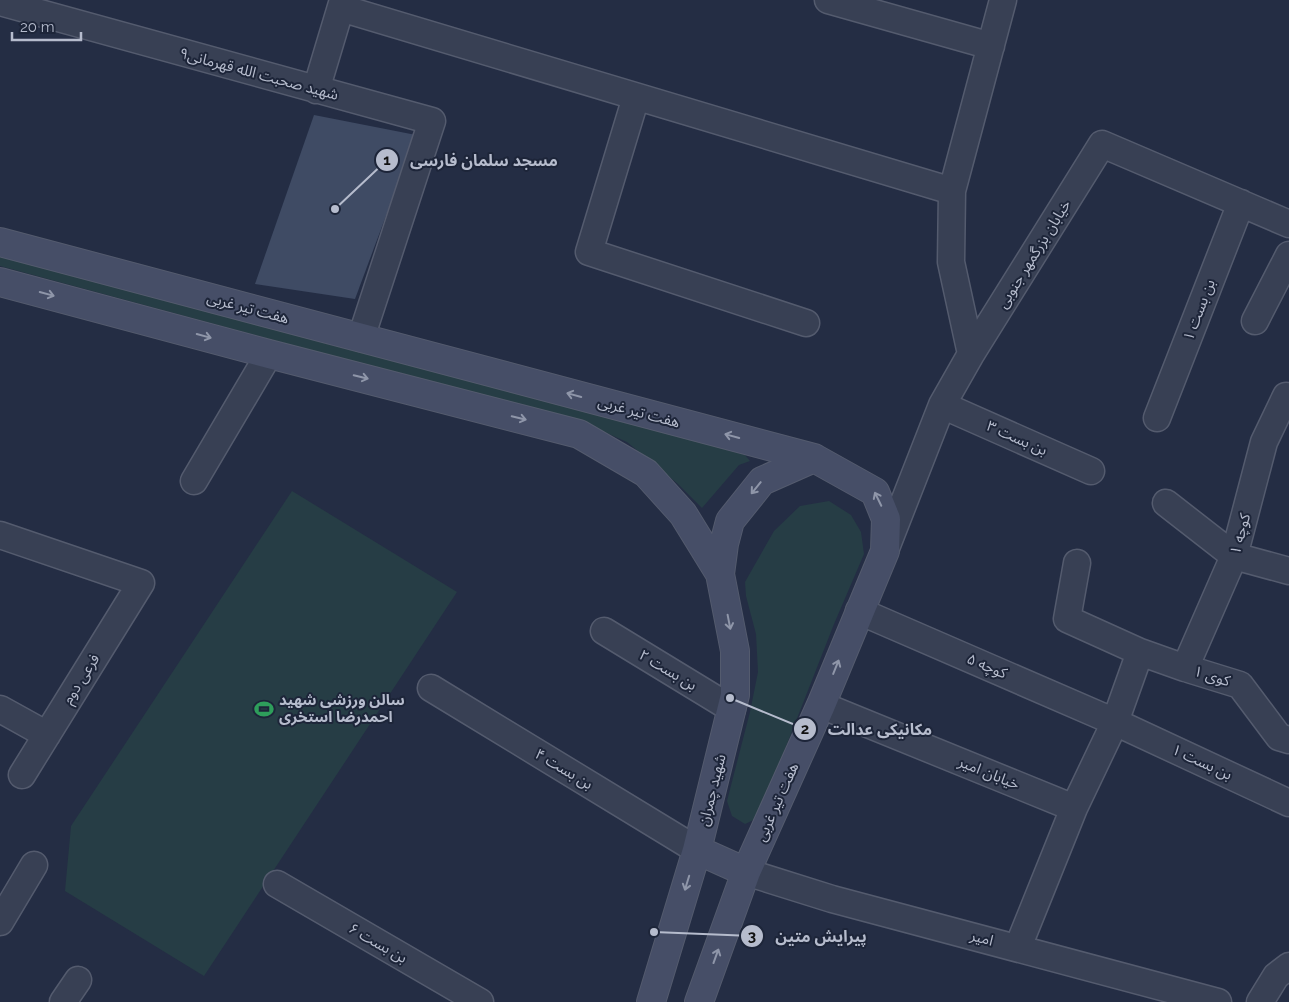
<svg xmlns="http://www.w3.org/2000/svg" width="1289" height="1002" viewBox="0 0 1289 1002" font-family="Raleway,'Noto Sans Arabic',sans-serif">
<rect width="100%" height="100%" fill="#242d44"/>
<path fill="#263d45" d="M0,253L331,345L505,388L745,455L750,461L739,465L702,508L678,484L627,442L591,426L0,266Z
M292,491L457,592L204,976L65,891L71,826Z
M829,501L851,515L861,532L864,554L834,624L758,818L745,824L732,816L727,801L750,712L758,672L756,634L746,596L745,582L774,531L800,506Z"/>
<path fill="#3f4b64" d="M314,115L416,135L355,299L255,284Z"/>
<g fill="none" stroke-linecap="round" stroke-linejoin="round">
<g stroke="#545b6e" stroke-width="29">
<path id="minor" d="M828,0L991,46
M0,2L432,121L361,338
M341,8L952,191
M316,90L343,0
M636,97L589,252L806,323
M1255,321L1289,255
M971,354L951,262L952,191L1003,0
M942,405L1091,471
M1157,418L1241,203
M194,481L269,354
M1166,503L1234,556L1289,571
M0,535L141,583L22,775
M886,548L942,405L971,354L1102,144L1289,224
M1077,563L1067,619L1140,652L1185,668L1240,685L1279,737L1289,740
M859,611L1115,722L1289,803
M604,631L732,709
M1185,668L1234,556L1264,442L1286,396
M431,688L697,850
M821,705L1074,808
M0,709L47,735
M746,872L832,899L1218,1002
M277,884L480,1002
M0,922L34,865
M1018,947L1074,808L1115,722L1140,652
M63,1002L78,980
M1260,1002L1276,976L1289,966"/>
</g>
<g stroke="#545b6e" stroke-width="30">
<path id="secondary" d="M0,242L814,458L875,492L886,519L885,551L821,705L746,872L699,1002
M0,282L269,354L579,434L646,473L683,514L720,574
M697,850L746,872
M651,1002L697,850L735,695V651L720,574L724,544L730,521L762,481L814,458"/>
</g>
<use href="#minor" stroke="#384054" stroke-width="26"/>
<use href="#secondary" stroke="#464e67" stroke-width="28"/>
</g>
<defs><path id="oneway-shaft" d="M-6 0H5M1.5-3L5.5 0L1.5 3" fill="none" stroke-width="1.6" stroke-linecap="round" stroke-linejoin="round" transform="scale(1.25)"/></defs>
<g stroke="#8f96a9">
<use href="#oneway-shaft" transform="translate(47 294) rotate(15)"/>
<use href="#oneway-shaft" transform="translate(204 336) rotate(15)"/>
<use href="#oneway-shaft" transform="translate(361 377) rotate(14)"/>
<use href="#oneway-shaft" transform="translate(574 395) rotate(-165)"/>
<use href="#oneway-shaft" transform="translate(519 418) rotate(14)"/>
<use href="#oneway-shaft" transform="translate(732 436) rotate(-165)"/>
<use href="#oneway-shaft" transform="translate(756 488) rotate(129)"/>
<use href="#oneway-shaft" transform="translate(878 499) rotate(-116)"/>
<use href="#oneway-shaft" transform="translate(729 622) rotate(79)"/>
<use href="#oneway-shaft" transform="translate(836 667) rotate(-68)"/>
<use href="#oneway-shaft" transform="translate(687 883) rotate(107)"/>
<use href="#oneway-shaft" transform="translate(716 956) rotate(-70)"/>
</g>
<defs>
<g id="stadium-bare" transform="scale(1.5)"><path d="M0-5a6.5 5 0 1 0 0 10a6.5 5 0 1 0 0-10ZM-3.5-1.8h7v3.6h-7Z" fill="#2e9e5b" stroke="#1d2539" stroke-width="2.5" paint-order="stroke"/></g>
</defs>
<g fill-rule="evenodd">
<use href="#stadium-bare" x="264" y="709"/>
</g>
<g text-anchor="middle" stroke-width="4" stroke-linejoin="round" paint-order="stroke">
<g font-size="15" fill="#b6bccd" stroke="#1d2539">
<text transform="translate(259 74) rotate(15)" y="5">شهید صحبت الله قهرمانی۹</text>
<text transform="translate(1034 254) rotate(-58)" y="5">خیابان بزرگمهر جنوبی</text>
<text transform="translate(248 308) rotate(15)" y="5">هفت تیر غربی</text>
<text transform="translate(1199 310) rotate(-69)" y="5">بن بست ۱</text>
<text transform="translate(639 412) rotate(15)" y="5">هفت تیر غربی</text>
<text transform="translate(1017 438) rotate(24)" y="5">بن بست ۳</text>
<text transform="translate(1240 534) rotate(-75)" y="5">کوچه ۱</text>
<text transform="translate(987 666) rotate(23)" y="5">کوچه ۵</text>
<text transform="translate(668 670) rotate(31)" y="5">بن بست ۲</text>
<text transform="translate(1212 676) rotate(17)" y="5">کوی ۱</text>
<text transform="translate(81 679) rotate(-58)" y="5">فرعی دوم</text>
<text transform="translate(1202 762) rotate(25)" y="5">بن بست ۱</text>
<text transform="translate(564 769) rotate(31)" y="5">بن بست ۴</text>
<text transform="translate(989 773) rotate(22)" y="5">خیابان امیر</text>
<text transform="translate(712 790) rotate(-76)" y="5">شهید چمران</text>
<text transform="translate(777 802) rotate(-66)" y="5">هفت تیر غربی</text>
<text transform="translate(982 938) rotate(15)" y="5">امیر</text>
<text transform="translate(378 943) rotate(30)" y="5">بن بست ۶</text>
</g>
<g font-size="15" font-weight="bold" fill="#b6bccd" stroke="#1d2539" text-anchor="start">
<text x="279" y="705">سالن ورزشی شهید<tspan x="279" dy="17">احمدرضا استخری</tspan></text>
</g>
</g>
<path fill="none" stroke="#b6bccd" stroke-width="2" d="M335 209L387 160M730 698L805 729M654 932L752 936"/>
<g fill="#b6bccd" stroke="#1d2539" stroke-width="2">
<circle cx="335" cy="209" r="5"/>
<circle cx="730" cy="698" r="5"/>
<circle cx="654" cy="932" r="5"/>
<circle cx="387" cy="160" r="12"/>
<circle cx="805" cy="729" r="12"/>
<circle cx="752" cy="936" r="12"/>
</g>
<g font-size="15" text-anchor="middle" font-weight="bold" fill="#111">
<text x="387" y="165">1</text>
<text x="805" y="734">2</text>
<text x="752" y="941">3</text>
</g>
<g font-size="16" text-anchor="middle" font-weight="bold" fill="#b6bccd" stroke="#1d2539" stroke-width="4" stroke-linejoin="round" paint-order="stroke">
<text x="484" y="166">مسجد سلمان فارسی</text>
<text x="880" y="735">مکانیکی عدالت</text>
<text x="821" y="942">پیرایش متین</text>
</g>
<path d="M12 32v8h69v-8" fill="none" stroke="#b6bccd" stroke-width="2.5"/>
<text x="20" y="32" font-size="15" fill="#b6bccd" stroke="#1d2539" stroke-width="4" paint-order="stroke">20 m</text>
</svg>
